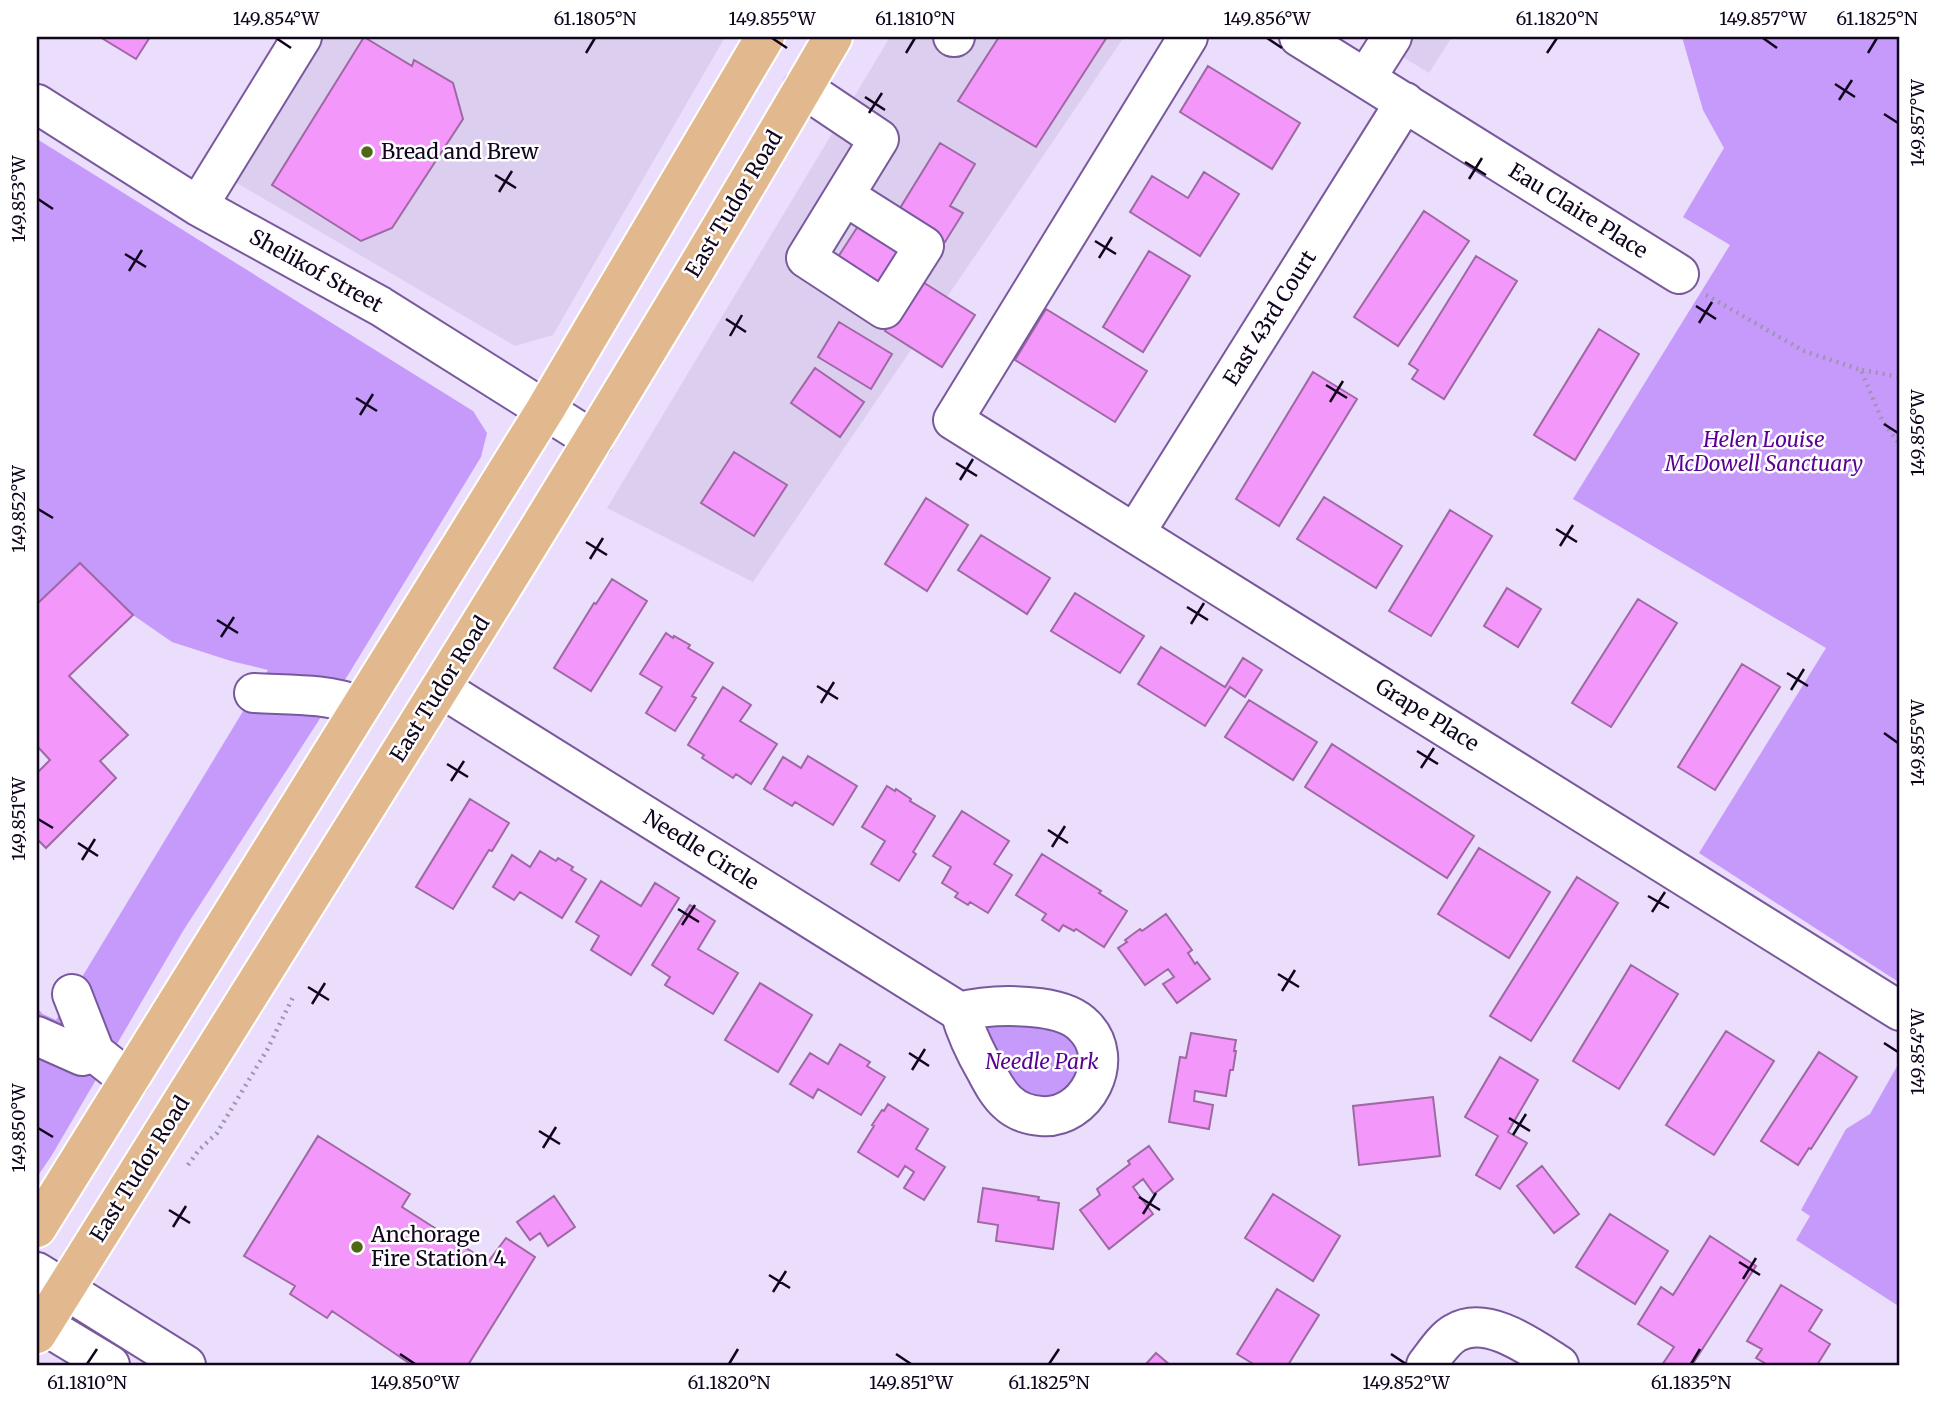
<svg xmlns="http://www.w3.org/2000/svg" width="1937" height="1402" viewBox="0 0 1937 1402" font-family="Merriweather,serif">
<rect width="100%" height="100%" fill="#eadefc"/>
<path fill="#dcceef" d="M289,37H725L553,335L515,346L208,166Z
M890,37H1124L753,582L607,508Z
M1370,37H1452L1429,73Z"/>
<path fill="#c69afb" d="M1682,37H1900V983L1699,853L1826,648L1573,499L1730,245L1683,217L1724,148L1703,110Z
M37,139L473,411L487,433L481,457L348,675L183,931L52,1155L37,1177V1008L43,1014L56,1020L268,670L231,661L172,642L133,615L80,563L37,604Z
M1041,1024L1063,1030L1076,1046L1080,1059L1075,1080L1057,1096L1040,1099L1018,1090L985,1032L988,1026Z
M1900,1061V1307L1796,1240L1810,1216L1801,1210L1846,1129L1870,1114Z"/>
<path fill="#f397fb" stroke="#9e68a3" stroke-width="2" d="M100,37H150L136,59Z
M364,37L412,66L414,60L453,83L463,119L392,228L361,241L272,185Z
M999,37H1107L1036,147L958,101Z
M1208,66L1300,123L1272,169L1180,112Z
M940,143L975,164L950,206L963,213L945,242L897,213Z
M1204,172L1239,194L1200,256L1130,212L1152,176L1188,198Z
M1424,211L1469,241L1398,346L1354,317Z
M860,223L902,249L880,283L838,257Z
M1149,251L1190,276L1143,352L1103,327Z
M1476,256L1517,281L1444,399L1412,379L1418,370L1409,364Z
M918,279L975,315L942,367L885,331Z
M1046,309L1147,371L1115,422L1015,360Z
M839,322L892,354L871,389L818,357Z
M1599,329L1639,354L1575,460L1534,435Z
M815,368L864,402L840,437L791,403Z
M1313,372L1357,399L1279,526L1236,499Z
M734,452L787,485L754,536L701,503Z
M1324,497L1402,546L1376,588L1297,539Z
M926,498L968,525L927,591L885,564Z
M1450,510L1492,536L1431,636L1389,611Z
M981,535L1050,578L1027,614L958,570Z
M80,563L133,615L69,676L128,735L100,761L116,778L46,848L37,839V773L50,760L37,746V604Z
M612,579L647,601L591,691L554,668L594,603L596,604Z
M1507,588L1541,609L1518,647L1484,626Z
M1075,593L1144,636L1120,673L1051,631Z
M1638,599L1677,623L1611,727L1572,703Z
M666,633L673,638L674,636L690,645L688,648L713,663L692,696L696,698L675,731L646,713L662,687L640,674Z
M1161,647L1225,687L1243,658L1262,670L1245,697L1230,687L1205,726L1138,684Z
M1742,664L1780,687L1715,790L1678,767Z
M723,687L751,705L740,721L777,744L751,784L736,774L733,778L702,758L704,755L688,745Z
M1249,700L1317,742L1293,780L1225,737Z
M1332,744L1474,836L1447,878L1305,787Z
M808,756L857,786L833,825L795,802L792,806L764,789L783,757L801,768Z
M887,786L895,791L896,789L911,799L910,801L935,816L913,852L916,854L899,881L871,864L885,841L862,827Z
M470,799L509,823L492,851L489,850L453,909L416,887Z
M962,811L1009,841L994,864L1012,875L988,913L970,902L968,905L955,897L958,893L942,883L951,867L933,856Z
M1479,848L1550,892L1509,958L1438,914Z
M540,851L556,861L558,858L573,867L571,870L586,879L562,918L520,892L514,900L493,887L512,855L530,867Z
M1042,854L1101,891L1099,893L1127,911L1104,947L1076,929L1074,931L1063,925L1059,931L1042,920L1046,914L1016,895Z
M1577,877L1618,903L1531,1041L1490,1016Z
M601,881L641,906L655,883L679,898L631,975L591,950L599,936L576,922Z
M690,905L715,921L698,949L738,973L713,1014L665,985L670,977L652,965Z
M1166,914L1192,950L1188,953L1195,964L1197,962L1210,979L1177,1003L1163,984L1174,977L1168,969L1145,985L1118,948L1127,942L1125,940L1140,929L1142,931Z
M1631,965L1678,994L1619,1089L1573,1061Z
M760,983L812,1015L778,1072L725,1040Z
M1726,1031L1774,1061L1714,1155L1666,1125Z
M1191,1033L1236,1040L1234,1051H1236L1233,1070H1230L1226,1096L1195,1091L1194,1101L1213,1105L1209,1129L1169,1122L1180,1057L1186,1058Z
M840,1044L870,1062L867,1066L885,1077L861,1115L818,1089L813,1098L790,1084L810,1053L828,1064Z
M1819,1052L1857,1077L1811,1149L1809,1148L1798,1165L1761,1141Z
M1500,1057L1538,1080L1508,1132L1527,1143L1500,1189L1476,1175L1498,1136L1465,1117Z
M1433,1097L1440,1156L1359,1165L1353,1106Z
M888,1104L928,1129L916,1149L945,1167L924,1200L904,1188L914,1172L905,1166L898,1177L858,1152L874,1126L872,1125L882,1110L884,1111Z
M318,1136L410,1194L402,1207L488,1262L506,1238L535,1257L468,1365H412L332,1311L327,1318L290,1294L295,1286L244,1256Z
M1149,1146L1173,1179L1154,1194L1143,1179L1133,1187L1153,1214L1109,1249L1080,1210L1100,1195L1097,1189L1130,1164L1128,1161Z
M1542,1166L1579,1214L1554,1233L1517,1186Z
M983,1188L1039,1197L1038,1200L1059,1203L1053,1249L996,1241L998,1225L978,1222Z
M1273,1194L1340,1236L1313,1281L1245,1238Z
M554,1196L575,1227L548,1246L540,1233L530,1240L517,1222Z
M1610,1214L1668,1251L1635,1304L1576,1267Z
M1710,1236L1756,1266L1692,1365H1662L1674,1347L1638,1324L1661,1287L1673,1295Z
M1781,1285L1822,1310L1809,1331L1830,1344L1817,1365H1768L1756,1358L1762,1349L1747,1341Z
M1277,1289L1319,1315L1288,1365H1255L1237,1354Z
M1156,1353L1170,1365H1145Z"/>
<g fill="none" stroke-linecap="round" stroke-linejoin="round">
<g stroke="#78599c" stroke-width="42">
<path id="minor" d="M953,37H955
M1188,37L953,420L1900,1011
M1299,37L1679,274
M1366,78L1392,37
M803,88L879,139L806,258L884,309L924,246L845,196
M37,104L198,206L380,306L593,440
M198,206L302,37
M1135,533L1405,102
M441,688L960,1012C966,1033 975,1052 986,1071C992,1082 998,1094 1007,1102C1016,1111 1028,1115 1041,1116C1086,1120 1118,1059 1084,1026C1073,1014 1055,1010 1040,1008C1014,1005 986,1005 960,1012
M254,693C292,695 325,693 360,706
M72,994L95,1053L129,1080
M37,1036L82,1056L95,1053
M37,1272L186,1365
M37,1321L110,1365
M1426,1365C1434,1355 1444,1339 1455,1333C1487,1314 1532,1348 1559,1365"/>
</g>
<g stroke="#fff" stroke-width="42">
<path id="major" d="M37,1228L545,410L765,37
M37,1334C305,903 578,476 833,37"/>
</g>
<path stroke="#9f93b0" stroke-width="4.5" stroke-dasharray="2 5" stroke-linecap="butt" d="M1706,295L1804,351L1861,370L1882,420L1900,445
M1862,370L1900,377
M188,1165L199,1150L217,1133L267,1050L294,995"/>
<use href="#minor" stroke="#fff" stroke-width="38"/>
<use href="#major" stroke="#e2b98f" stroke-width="38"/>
</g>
<path fill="none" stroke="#11051e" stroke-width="2.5" d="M276,38L291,48M772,38L787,48M1267,38L1282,48M1763,38L1777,48M586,53L595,38M906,53L915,38M1547,53L1557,38M1868,53L1877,38M1835,84L1855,97M865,97L885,110M1839,100L1852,80M869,113L882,93M1884,114L1898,123M1465,162L1486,175M495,175L516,188M1469,179L1482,158M499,192L512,171M38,199L53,209M1095,241L1116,254M125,254L146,267M1099,258L1112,237M129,271L142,250M1696,306L1716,319M726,319L746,332M1699,323L1712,302M730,336L742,315M1326,385L1347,398M356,398L377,411M1330,402L1343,381M360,415L373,394M1884,424L1898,433M956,463L977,476M960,480L973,459M38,509L53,518M1556,529L1577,542M586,542L607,555M1560,546L1573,525M590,559L603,538M1187,607L1208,620M217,620L238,633M1191,624L1204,603M221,637L234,617M1787,673L1808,686M817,686L838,699M1791,690L1804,669M821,703L834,682M1884,733L1898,743M1417,751L1438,764M447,764L468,777M1421,768L1434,748M451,781L464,761M38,819L53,828M1048,830L1068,843M78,843L98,856M1052,847L1065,826M82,860L95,839M1648,896L1669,908M678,909L699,922M1652,912L1665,892M682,925L695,905M1278,974L1299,987M308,987L329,1000M1282,991L1295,970M312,1004L325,983M1884,1043L1898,1052M909,1053L929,1066M912,1070L925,1049M1509,1118L1530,1131M38,1128L53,1137M539,1131L560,1144M1513,1135L1526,1114M543,1148L556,1127M1139,1197L1160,1210M169,1210L190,1223M1143,1214L1156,1193M173,1227L186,1206M1739,1262L1760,1275M769,1275L790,1288M1743,1279L1756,1258M773,1292L786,1271M400,1354L415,1364M896,1354L911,1364M1391,1354L1406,1364M87,1364L97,1349M729,1364L738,1349M1049,1364L1059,1349M1691,1364L1700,1349"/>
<g fill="#506715" stroke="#fff" stroke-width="2.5">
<circle cx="367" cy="152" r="7"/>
<circle cx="357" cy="1247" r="7"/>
</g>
<g text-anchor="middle" stroke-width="5" stroke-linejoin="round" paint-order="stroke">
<g font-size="21" fill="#11051e" stroke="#fff" text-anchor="start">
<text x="381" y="159">Bread and Brew</text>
<text x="371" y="1242">Anchorage<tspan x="371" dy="24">Fire Station 4</tspan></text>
</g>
<g font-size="21" fill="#11051e" stroke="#fff">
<text transform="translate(734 204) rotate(-59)" y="7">East Tudor Road</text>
<text transform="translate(1578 211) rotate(32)" y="7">Eau Claire Place</text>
<text transform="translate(316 271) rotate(29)" y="7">Shelikof Street</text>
<text transform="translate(1270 318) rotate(-58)" y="7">East 43rd Court</text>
<text transform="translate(440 689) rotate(-58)" y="7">East Tudor Road</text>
<text transform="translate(1427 715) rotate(32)" y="7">Grape Place</text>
<text transform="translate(701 850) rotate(32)" y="7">Needle Circle</text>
<text transform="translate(140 1169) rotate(-58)" y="7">East Tudor Road</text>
</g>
<g font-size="21" font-style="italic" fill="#5a0093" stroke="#fff">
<text x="1764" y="447">Helen Louise<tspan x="1764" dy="24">McDowell Sanctuary</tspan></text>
<text x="1042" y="1069">Needle Park</text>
</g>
</g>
<rect width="1937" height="1402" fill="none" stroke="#ffffff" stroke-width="77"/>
<rect x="38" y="38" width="1860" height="1326" fill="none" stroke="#11051e" stroke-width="2.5"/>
<g font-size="18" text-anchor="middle" fill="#11051e">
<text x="276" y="25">149.854°W</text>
<text x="595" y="25">61.1805°N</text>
<text x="772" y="25">149.855°W</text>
<text x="915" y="25">61.1810°N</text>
<text x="1267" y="25">149.856°W</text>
<text x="1557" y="25">61.1820°N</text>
<text x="1763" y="25">149.857°W</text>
<text x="1877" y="25">61.1825°N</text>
<text transform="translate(1918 123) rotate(-90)" y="6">149.857°W</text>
<text transform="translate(19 199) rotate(-90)" y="6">149.853°W</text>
<text transform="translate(1918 433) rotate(-90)" y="6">149.856°W</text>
<text transform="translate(19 509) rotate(-90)" y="6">149.852°W</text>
<text transform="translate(1918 743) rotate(-90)" y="6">149.855°W</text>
<text transform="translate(19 819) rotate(-90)" y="6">149.851°W</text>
<text transform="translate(1918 1052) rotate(-90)" y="6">149.854°W</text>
<text transform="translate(19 1128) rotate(-90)" y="6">149.850°W</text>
<text x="87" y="1389">61.1810°N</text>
<text x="415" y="1389">149.850°W</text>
<text x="729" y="1389">61.1820°N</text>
<text x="911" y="1389">149.851°W</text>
<text x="1049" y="1389">61.1825°N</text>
<text x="1406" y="1389">149.852°W</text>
<text x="1691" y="1389">61.1835°N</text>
</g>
</svg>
